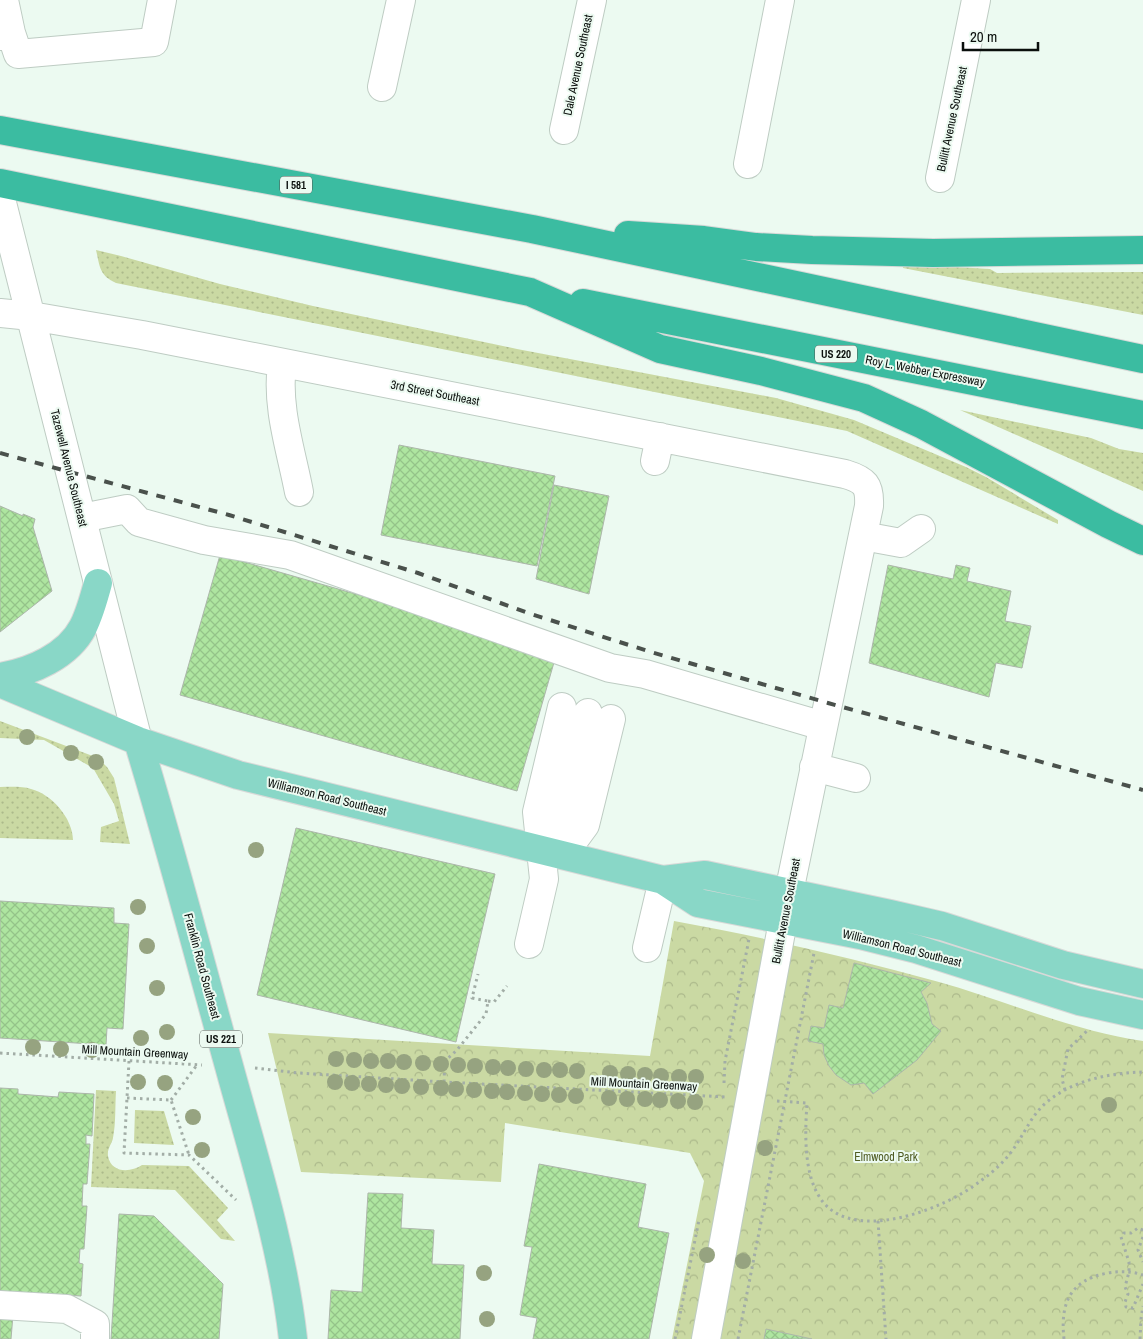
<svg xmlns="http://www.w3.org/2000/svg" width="1143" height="1339" viewBox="0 0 1143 1339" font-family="'Archivo Narrow',sans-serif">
<defs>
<pattern id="grass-dots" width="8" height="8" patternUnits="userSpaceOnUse" patternTransform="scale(1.25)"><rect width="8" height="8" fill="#cad9a3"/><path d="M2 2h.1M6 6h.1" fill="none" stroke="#acb98b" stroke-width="1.8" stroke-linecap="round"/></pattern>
<pattern id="park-crowns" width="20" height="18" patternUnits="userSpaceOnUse" patternTransform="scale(1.25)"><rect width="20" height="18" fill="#cad9a3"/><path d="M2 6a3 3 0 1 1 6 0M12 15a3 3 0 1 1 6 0" fill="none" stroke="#acb98b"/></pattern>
<pattern id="building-cross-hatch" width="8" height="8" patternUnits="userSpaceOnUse" patternTransform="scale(1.25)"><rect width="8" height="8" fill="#aee5a0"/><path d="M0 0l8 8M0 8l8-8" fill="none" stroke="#94c389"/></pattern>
</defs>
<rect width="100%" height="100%" fill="#ecfaf1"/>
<path fill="url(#grass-dots)" d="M96,250L121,256L220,284L313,306L517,349L776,398L854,420L966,467L986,477L1058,520V524L847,431L116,283C99,275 100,267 96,250Z
M903,264L990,269L997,273L1143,272V315L903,268Z
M960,410L1091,438L1119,449L1143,453V491Z
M0,721L98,758L107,767L114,778L130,844L100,842L101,827L119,821L114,804L93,768L44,740L0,738Z
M0,787C10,787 22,786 31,789C52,794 73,819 73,840L0,838Z
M96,1090L116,1091C115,1106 116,1123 113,1138C112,1144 107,1148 108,1156C111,1173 130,1173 142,1165L189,1166L228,1208L217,1220L235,1241L221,1239L175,1190L91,1187Z
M135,1110L164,1111L174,1145L134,1143Z"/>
<path fill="url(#park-crowns)" d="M674,921C763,937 852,958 939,982C1007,1001 1073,1031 1143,1041V1339H672L704,1181L690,1153L505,1123L501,1182L301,1172L268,1033L650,1056Z"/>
<path fill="url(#building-cross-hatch)" stroke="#acb6aa" d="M399,445L555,476L537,566L381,535Z
M554,485L609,496L589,594L536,579Z
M0,506L23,516V514L35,519L33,527L52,591L0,632Z
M220,555L557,652L517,791L180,695Z
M888,565L953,579L956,565L970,568L967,581L1011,591L1005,621L1031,626L1022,668L996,663L989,697L869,663Z
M296,828L495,874L456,1042L257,995Z
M0,901L114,908V923L129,924L123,1029L107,1028L106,1045L0,1038Z
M854,963L931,983L921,992L927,1003L932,1024L941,1031L917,1060L873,1094L864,1083L851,1085L836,1075L829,1066L824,1055L823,1044L808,1041L811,1026L824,1028L829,1005L843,1008Z
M0,1088L18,1089V1094L58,1097L59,1092L94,1094L92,1136L86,1135V1144H90L87,1184H83L82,1206H87L84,1249H80L79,1263L83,1264L81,1296L0,1291Z
M539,1164L646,1184L638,1227L669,1233L649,1339H533L537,1318L520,1315L532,1247L524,1246Z
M368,1193L403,1194L401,1228L434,1230L432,1264L464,1265L460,1339H328L331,1290L362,1292Z
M119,1214L154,1216L223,1284L219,1339H111Z
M0,1314L13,1315L11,1339H0Z
M766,1329L812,1339H764Z"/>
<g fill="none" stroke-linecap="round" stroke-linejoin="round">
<g stroke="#beccc3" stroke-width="30">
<path id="minor" d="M4,0L11,33
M0,36L11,33L18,54L154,42L162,0
M382,87L401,0
M564,130L592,0
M748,164L780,0
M940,178L976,0
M0,195L138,741
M0,313L31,316L142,335L845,474C865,480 870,485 869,506L783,921L706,1339
M282,364C276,407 291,450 299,492
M655,461L660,437
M82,518L127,509L139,522L204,540L290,555L610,668L645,674L823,726
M863,536L901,543L921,529
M814,767L856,778
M541,850L563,819L588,713
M563,855L585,825L611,719
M529,944L544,879L537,812L562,707
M647,948L663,880
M0,1305L67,1309L95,1324V1339"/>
</g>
<g stroke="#d8d9d8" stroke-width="30">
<path id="major" d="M0,677C31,672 68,656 83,627C90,613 94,598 98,583
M0,683L138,741L238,775L663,880L698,903L860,935L916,949L1079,1001L1143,1015
M138,741C171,849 199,958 229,1066C253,1154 283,1248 293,1339
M663,880L705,875L890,914L942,926L1063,965L1143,984"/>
</g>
<g stroke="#d8d9d8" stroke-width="30">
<path id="highway" d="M0,130L532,229L1143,359
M0,183L530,292L660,349L761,371L864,398L921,424L1108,524L1143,541
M628,235L704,240L756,247L812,250L933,253L1143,250
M583,303L1143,415"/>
</g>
<path stroke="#a2ada6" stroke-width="3" stroke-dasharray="2.5 4" stroke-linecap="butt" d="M488,1001L494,1002L507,986
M0,1053L202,1065
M129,1061L124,1153L189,1155L236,1200
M255,1068L299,1073L444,1082L726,1097
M444,1082L445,1061L457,1050L486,1014L488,1001L472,998L478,974
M724,1083L725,1061L749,939
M1065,1090L1062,1079L1068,1049L1089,1029
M127,1098L171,1100L189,1155
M171,1100L197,1065
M777,1101L807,1103C805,1133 803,1177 823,1202C856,1243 945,1209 979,1182C991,1174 1003,1163 1012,1151C1024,1135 1031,1115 1047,1102C1073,1080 1110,1073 1143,1072
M878,1221L886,1339
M1143,1230L1138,1228L1131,1233H1124L1121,1237L1129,1262V1272L1125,1287L1128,1294L1125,1302L1126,1307L1133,1308L1143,1284
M1143,1237L1138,1250L1143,1262
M675,1339L699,1220
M738,1339L814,953
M1064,1339C1060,1303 1070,1280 1108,1273C1120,1271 1131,1271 1143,1275
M1140,1339L1141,1319L1143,1306"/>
<use href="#minor" stroke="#fff" stroke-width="28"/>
<use href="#major" stroke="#89d7c7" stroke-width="28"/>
<use href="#highway" stroke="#3bbca1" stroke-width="28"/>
<path stroke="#4a514c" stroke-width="4" stroke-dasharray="9 9" stroke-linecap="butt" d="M0,453L229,515L418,573L528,613L651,652L828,703L1143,790"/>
</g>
<g fill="#96a380">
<circle cx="27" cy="737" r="8"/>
<circle cx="71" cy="753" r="8"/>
<circle cx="96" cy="762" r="8"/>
<circle cx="256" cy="850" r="8"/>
<circle cx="138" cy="907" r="8"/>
<circle cx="147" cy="946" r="8"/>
<circle cx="157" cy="988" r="8"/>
<circle cx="167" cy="1032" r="8"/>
<circle cx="141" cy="1038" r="8"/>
<circle cx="33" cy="1047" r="8"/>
<circle cx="61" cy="1049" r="8"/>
<circle cx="92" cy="1050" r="8"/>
<circle cx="336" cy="1059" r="8"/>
<circle cx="354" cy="1060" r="8"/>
<circle cx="371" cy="1061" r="8"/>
<circle cx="388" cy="1061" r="8"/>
<circle cx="404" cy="1062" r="8"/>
<circle cx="423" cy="1063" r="8"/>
<circle cx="441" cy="1064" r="8"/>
<circle cx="458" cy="1065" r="8"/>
<circle cx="475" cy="1066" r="8"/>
<circle cx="493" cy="1067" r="8"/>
<circle cx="508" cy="1068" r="8"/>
<circle cx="526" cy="1069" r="8"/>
<circle cx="544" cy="1070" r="8"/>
<circle cx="560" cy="1070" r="8"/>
<circle cx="577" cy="1071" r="8"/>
<circle cx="610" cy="1073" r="8"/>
<circle cx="628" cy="1074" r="8"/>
<circle cx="645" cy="1075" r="8"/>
<circle cx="661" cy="1076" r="8"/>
<circle cx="679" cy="1077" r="8"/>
<circle cx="696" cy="1077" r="8"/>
<circle cx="138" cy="1082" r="8"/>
<circle cx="335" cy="1082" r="8"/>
<circle cx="165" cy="1083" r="8"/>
<circle cx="352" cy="1083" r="8"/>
<circle cx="369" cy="1084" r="8"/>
<circle cx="386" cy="1085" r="8"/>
<circle cx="402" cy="1086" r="8"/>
<circle cx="421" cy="1087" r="8"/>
<circle cx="441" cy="1088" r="8"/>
<circle cx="456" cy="1089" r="8"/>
<circle cx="474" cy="1090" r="8"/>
<circle cx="492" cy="1091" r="8"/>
<circle cx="507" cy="1092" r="8"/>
<circle cx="525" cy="1093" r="8"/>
<circle cx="542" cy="1094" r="8"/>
<circle cx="559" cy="1095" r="8"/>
<circle cx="576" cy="1096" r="8"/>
<circle cx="609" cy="1098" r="8"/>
<circle cx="627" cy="1099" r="8"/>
<circle cx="645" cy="1099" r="8"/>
<circle cx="660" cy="1100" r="8"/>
<circle cx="678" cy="1101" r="8"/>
<circle cx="695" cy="1102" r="8"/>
<circle cx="1109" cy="1105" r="8"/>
<circle cx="193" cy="1117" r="8"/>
<circle cx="765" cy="1148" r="8"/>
<circle cx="202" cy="1150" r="8"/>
<circle cx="707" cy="1255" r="8"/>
<circle cx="743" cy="1261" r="8"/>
<circle cx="484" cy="1273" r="8"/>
<circle cx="487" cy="1319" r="8"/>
</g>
<g text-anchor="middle" stroke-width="4" stroke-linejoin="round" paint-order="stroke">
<g fill="#ecfaf1" stroke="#4e5651" stroke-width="1">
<rect x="280" y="176.5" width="32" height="17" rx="4"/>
<rect x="815" y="345.5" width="42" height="17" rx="4"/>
<rect x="200" y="1030.5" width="42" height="17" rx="4"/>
</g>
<g font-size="11" font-weight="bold" fill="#0a0f0c">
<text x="296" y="189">I 581</text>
<text x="836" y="358">US 220</text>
<text x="221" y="1043">US 221</text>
</g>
<g font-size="12" fill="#0a0f0c" stroke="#ecfaf1">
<text transform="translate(578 65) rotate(-78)" y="4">Dale Avenue Southeast</text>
<text transform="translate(952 119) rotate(-78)" y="4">Bullitt Avenue Southeast</text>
<text transform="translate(925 371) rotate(11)" y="4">Roy L. Webber Expressway</text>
<text transform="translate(435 393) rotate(11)" y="4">3rd Street Southeast</text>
<text transform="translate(69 468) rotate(76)" y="4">Tazewell Avenue Southeast</text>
<text transform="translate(327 797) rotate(14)" y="4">Williamson Road Southeast</text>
<text transform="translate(786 911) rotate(-79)" y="4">Bullitt Avenue Southeast</text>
<text transform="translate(902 948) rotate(14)" y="4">Williamson Road Southeast</text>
<text transform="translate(202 966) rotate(75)" y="4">Franklin Road Southeast</text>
<text transform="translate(135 1052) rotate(3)" y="4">Mill Mountain Greenway</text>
<text transform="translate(644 1084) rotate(3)" y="4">Mill Mountain Greenway</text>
</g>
<g font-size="12" fill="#4f5c23" stroke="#ecfaf1">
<text x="886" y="1161">Elmwood Park</text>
</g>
</g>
<path d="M963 42v8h75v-8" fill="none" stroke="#0a0f0c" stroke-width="2.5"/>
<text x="970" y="42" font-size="15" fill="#0a0f0c" stroke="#ecfaf1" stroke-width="4" paint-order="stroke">20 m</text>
</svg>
